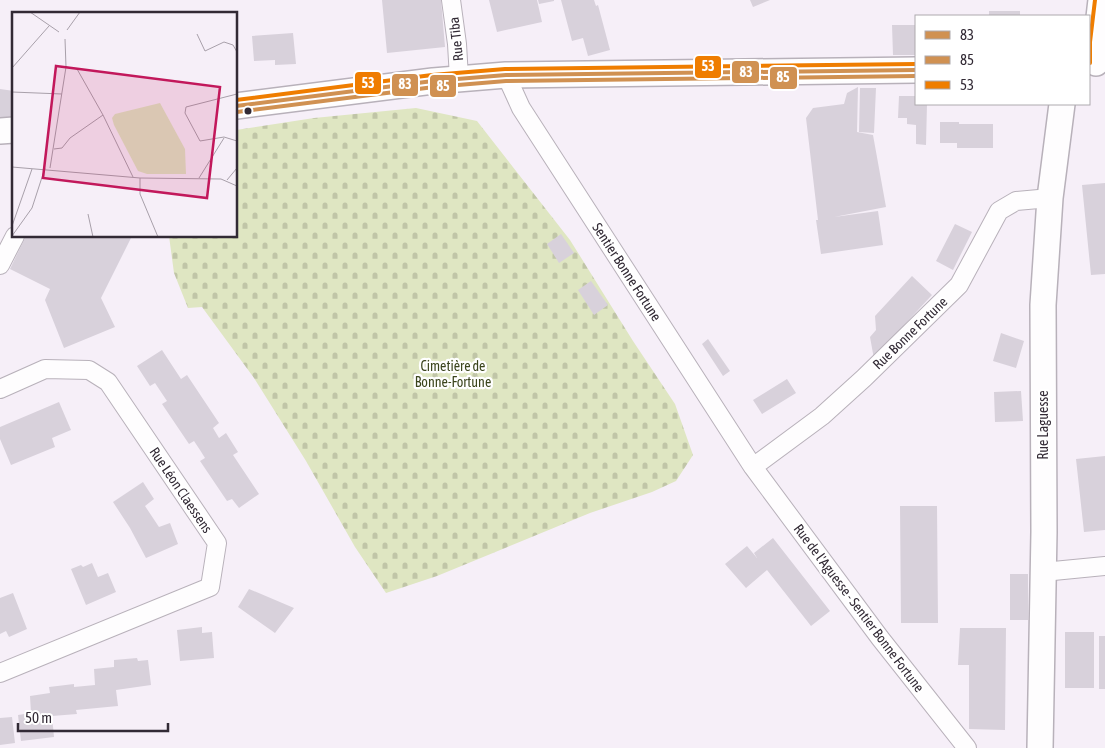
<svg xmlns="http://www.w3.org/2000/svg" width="1105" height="748" viewBox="0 0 1105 748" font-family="'Asap Condensed',sans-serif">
<defs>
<pattern id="cemetery-stones" width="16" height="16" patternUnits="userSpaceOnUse" patternTransform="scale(1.25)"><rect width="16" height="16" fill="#dfe6c2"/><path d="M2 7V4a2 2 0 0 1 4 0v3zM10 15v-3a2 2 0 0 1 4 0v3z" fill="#c0c5a7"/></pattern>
</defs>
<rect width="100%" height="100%" fill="#f6eff8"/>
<path fill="url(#cemetery-stones)" d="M416,108L477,121L570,240L633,341L675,404L693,455L676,481L652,492L590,513L437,576L386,593L355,547L306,461L254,378L202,307L188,308L174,273L169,236H236V130L314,118Z"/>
<path fill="#d8d1db" d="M382,0H441L445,47L387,53Z
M489,0H537L542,22L497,32Z
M538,0H554V1L539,4Z
M561,0H594L596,6L598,5L610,50L588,56L583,38L572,41Z
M750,0H770L753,7Z
M989,11H1020V16H989Z
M892,25H916V55H893Z
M293,33L296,64L275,65V60L254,61L252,36Z
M858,87L857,132L873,135L886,207L834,217L878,211L883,245L821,254L816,220H818L806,118L813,108L844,104L847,93Z
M860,88H876L874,133L859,132Z
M0,89L14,91V120H0Z
M899,96H916V104H927L926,145L916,144V125L907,124V118H898Z
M940,122H959V124H993V148H957V143H940Z
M1105,183V274L1091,275L1082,185Z
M955,224L972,232L953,270L936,261Z
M561,234L574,253L559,263L547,244Z
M26,236H132L101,298L115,327L64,348L45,300L50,289L10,269Z
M912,276L932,295L906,323L890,343L874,359L870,337L876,330L875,316Z
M591,281L608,305L594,315L578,290Z
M1001,333L1024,341L1016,368L993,361Z
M708,339L730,371L723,376L702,344Z
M162,350L181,379L187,375L219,423L213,428L219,438L226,433L238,452L233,455L259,494L239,508L232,499L227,501L200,461L205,458L200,450L194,441L189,444L162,404L167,401L155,383L150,386L137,366Z
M787,379L796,393L762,414L753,400Z
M1021,391L1023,421L995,422L994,392Z
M59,402L71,430L52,438L55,447L11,465L0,439V427Z
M1105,456V530L1084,532L1076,459Z
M143,482L154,499L145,506L159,527L170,523L178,544L146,558L130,528L113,502Z
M900,506H937L938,623H901Z
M773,538L830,611L811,626L767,570L746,588L725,564L747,546L757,558L754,553Z
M92,563L98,577L108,573L116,592L86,605L71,569L81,565L83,567Z
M1010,574H1028V620H1010Z
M249,589L294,608L275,633L238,607Z
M13,593L27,629L9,637L6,631L0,634V598Z
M202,627V633L212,632L214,658L180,661L177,630Z
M960,628H1006L1005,730L969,729V665H958Z
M1065,632H1094V688H1065Z
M1099,636H1105V689H1099Z
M137,658L138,661L148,660L151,685L116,690L118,706L76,710L77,714L52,716L54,737L21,741L18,715L31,713L30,696L50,693L49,687L74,684V687L95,685L94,669L114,667V660Z
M12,717L15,743L0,745V718Z"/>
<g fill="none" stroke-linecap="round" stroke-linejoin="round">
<g stroke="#b8b1ba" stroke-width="20">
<path id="street" d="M451,0L457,44L459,78
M506,75L521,108L753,467L880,638L967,748
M0,265L15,236
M0,389L45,369L89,370L108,382L217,543L210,587L0,673
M753,467L822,416L864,378L959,285L999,211L1016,201L1050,198
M1043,572L1105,566"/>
</g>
<g stroke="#b8b1ba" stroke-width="28">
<path id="secondary" d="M1096,63V43L1101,0
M236,106L433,81L506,75L916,70
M0,131L14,130
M1040,748L1044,532L1043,305L1050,198L1062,104"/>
</g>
<use href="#street" stroke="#fefdfe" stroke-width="18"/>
<use href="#secondary" stroke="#fefdfe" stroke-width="25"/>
<g stroke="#fff" stroke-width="8">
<path id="bus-1" d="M236,106L433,81L506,75L916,70"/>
</g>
<g stroke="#fff" stroke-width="8">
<path id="bus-2" d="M237,112L434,87L506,81L916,76"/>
</g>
<g stroke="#fff" stroke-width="8">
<path id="bus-3" d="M1090,63V42L1095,0
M236,100L432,75L505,69L916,64"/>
</g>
<use href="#bus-1" stroke="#d09152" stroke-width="4"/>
<use href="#bus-2" stroke="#d09152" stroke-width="4"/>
<use href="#bus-3" stroke="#ef7d00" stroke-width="4"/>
</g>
<circle fill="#322a35" stroke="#fff" stroke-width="2" cx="248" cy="111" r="4.5"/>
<g text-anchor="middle" stroke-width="4.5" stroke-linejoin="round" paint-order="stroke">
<g font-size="14" fill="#322a35" stroke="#fff">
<text transform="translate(456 39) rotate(-96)" y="5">Rue Tiba</text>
<text transform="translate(627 272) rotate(57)" y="5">Sentier Bonne Fortune</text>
<text transform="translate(910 333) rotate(-44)" y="5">Rue Bonne Fortune</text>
<text transform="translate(1043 425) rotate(-90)" y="5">Rue Laguesse</text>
<text transform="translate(181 490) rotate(56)" y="5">Rue Léon Claessens</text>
<text transform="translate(859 608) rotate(53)" y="5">Rue de l'Aguesse - Sentier Bonne Fortune</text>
</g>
<g font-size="14" fill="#3b451d" stroke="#fff">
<text x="453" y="371">Cimetière de<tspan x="453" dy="16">Bonne-Fortune</tspan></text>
</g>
</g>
<g transform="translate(12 12)">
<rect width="225" height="225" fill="#f6eff8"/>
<path d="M148,91L173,137L174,162H135L126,159L102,113L100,106L103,102Z" fill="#dfe6c2"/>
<path fill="none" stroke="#a8a0aa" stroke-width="1" d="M18,0L47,20M55,18L68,0M185,22L193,39L212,30L221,33L225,40M54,55L65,57L91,103L121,165M0,56L37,14M0,80L50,82M225,82L174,95L173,101L188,129L212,125L225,129M42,137L50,136L58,126L91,103M0,155L128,166L209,167L225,174M38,156L54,55L53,27M128,166V182L146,225M187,166L212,126M215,168L225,156M76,202L81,225M0,214L20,157M0,224L20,196L33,156"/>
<path fill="#c2185b" fill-opacity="0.15" stroke="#c2185b" stroke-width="2.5" d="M44,54L208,75L195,186L31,166Z"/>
<rect width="225" height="225" fill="none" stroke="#322a35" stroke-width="2.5"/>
</g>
<g stroke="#fff" stroke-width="2">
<rect x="694" y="55" width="28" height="24" rx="5" fill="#ef7d00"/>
<rect x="731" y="60" width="29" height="24" rx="5" fill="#d09152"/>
<rect x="769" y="66" width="29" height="24" rx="5" fill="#d09152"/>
<rect x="354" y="71" width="28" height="24" rx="5" fill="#ef7d00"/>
<rect x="391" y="73" width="28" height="24" rx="5" fill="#d09152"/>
<rect x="429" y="74" width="28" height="24" rx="5" fill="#d09152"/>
</g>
<g font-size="14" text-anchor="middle" font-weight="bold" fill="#fff">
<text x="708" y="71">53</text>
<text x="746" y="77">83</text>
<text x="783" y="82">85</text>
<text x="368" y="88">53</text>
<text x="405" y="89">83</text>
<text x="443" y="91">85</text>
</g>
<rect x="915" y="15" width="175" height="90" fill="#ffffff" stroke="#adaaae"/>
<rect x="925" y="31" width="25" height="8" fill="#d09152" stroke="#adaaae"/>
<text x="960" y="40" font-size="15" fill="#322a35">83</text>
<rect x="925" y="56" width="25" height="8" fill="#d09152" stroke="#adaaae"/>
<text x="960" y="65" font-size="15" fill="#322a35">85</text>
<rect x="925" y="81" width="25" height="8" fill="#ef7d00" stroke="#adaaae"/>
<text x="960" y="90" font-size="15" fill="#322a35">53</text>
<path d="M18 723v8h150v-8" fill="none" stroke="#322a35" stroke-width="2.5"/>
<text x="25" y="723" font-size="15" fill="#322a35" stroke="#ffffff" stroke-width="4" paint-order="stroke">50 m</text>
</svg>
